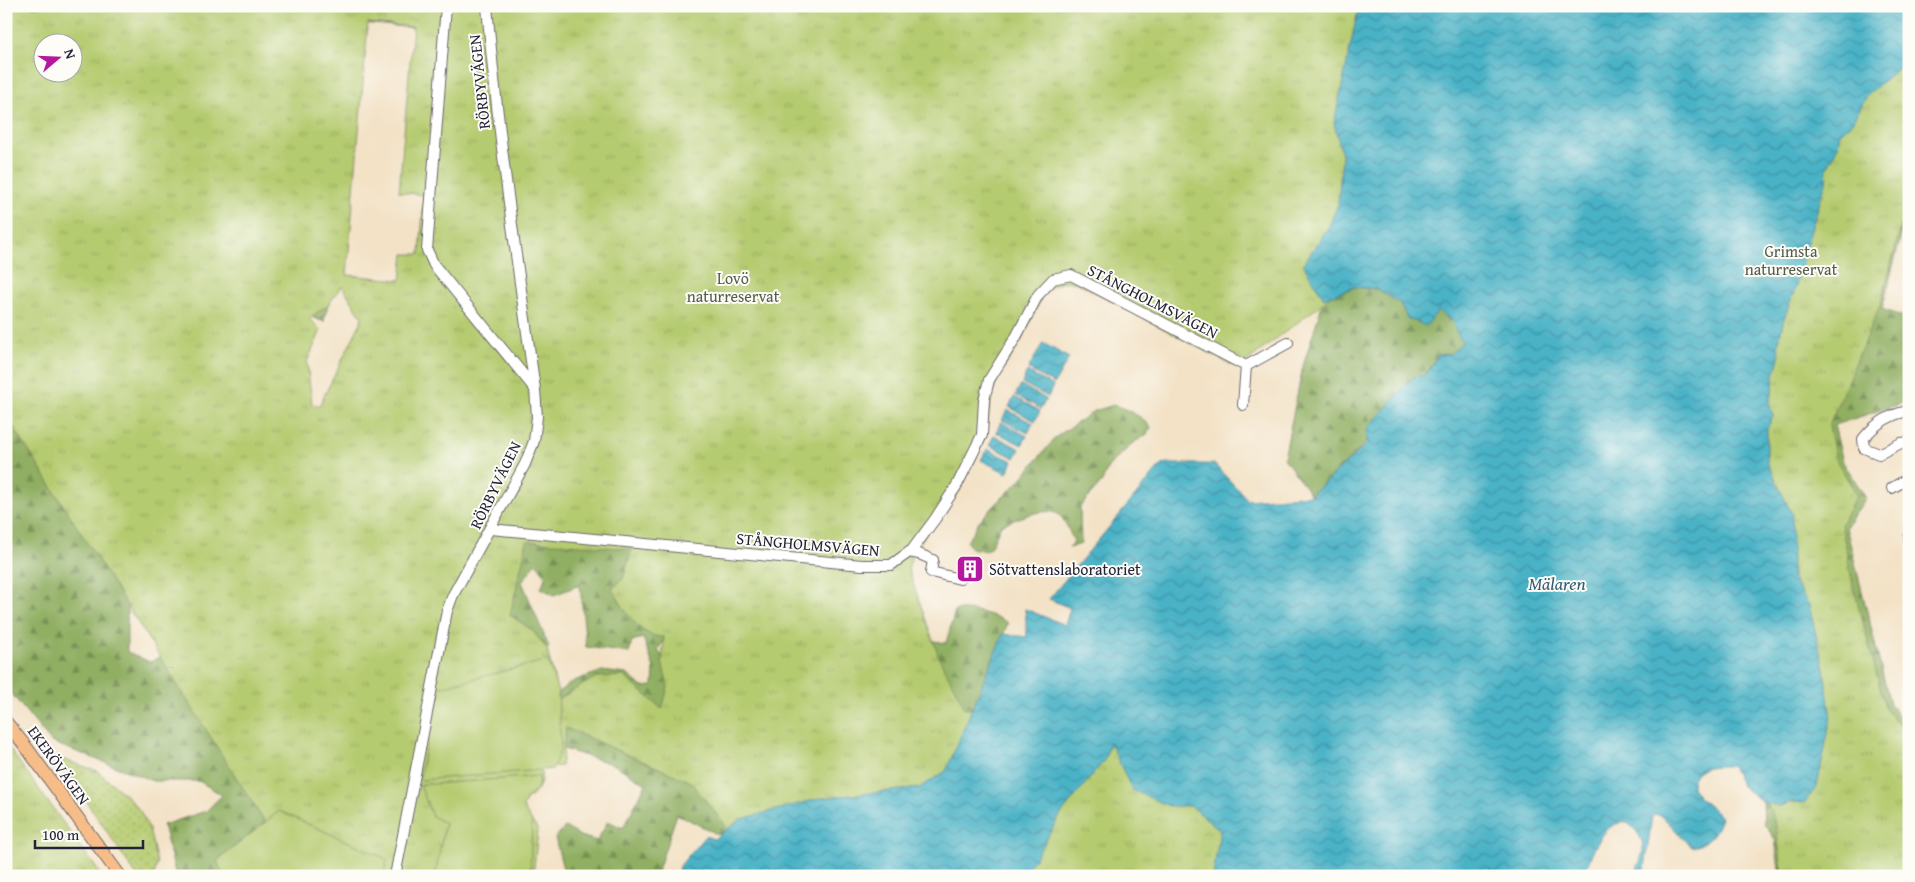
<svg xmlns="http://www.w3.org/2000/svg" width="1915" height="882" viewBox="0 0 1915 882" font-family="'Gentium Book Plus',serif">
<defs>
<pattern id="grass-dots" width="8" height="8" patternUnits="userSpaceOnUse" patternTransform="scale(1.25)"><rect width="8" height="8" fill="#b5cb6f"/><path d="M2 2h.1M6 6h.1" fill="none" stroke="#9bae61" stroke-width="1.8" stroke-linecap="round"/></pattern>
<pattern id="forest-firs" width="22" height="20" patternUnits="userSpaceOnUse" patternTransform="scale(1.25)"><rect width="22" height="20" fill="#90af62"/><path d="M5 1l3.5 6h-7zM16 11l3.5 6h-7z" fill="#758e52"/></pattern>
<pattern id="park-tufts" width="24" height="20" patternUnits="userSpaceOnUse" patternTransform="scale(1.25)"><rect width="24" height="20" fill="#b5cb6f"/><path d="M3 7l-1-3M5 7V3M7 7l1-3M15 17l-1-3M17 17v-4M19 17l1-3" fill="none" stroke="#9bae61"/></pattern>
<pattern id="water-waves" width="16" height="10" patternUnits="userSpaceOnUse" patternTransform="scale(1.25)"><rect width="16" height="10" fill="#48b2c6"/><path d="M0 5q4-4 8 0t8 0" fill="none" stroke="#3c90a2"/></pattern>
</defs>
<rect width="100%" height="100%" fill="#fdfcf7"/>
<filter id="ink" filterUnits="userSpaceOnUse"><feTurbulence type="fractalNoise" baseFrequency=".02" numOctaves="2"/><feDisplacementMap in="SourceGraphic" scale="10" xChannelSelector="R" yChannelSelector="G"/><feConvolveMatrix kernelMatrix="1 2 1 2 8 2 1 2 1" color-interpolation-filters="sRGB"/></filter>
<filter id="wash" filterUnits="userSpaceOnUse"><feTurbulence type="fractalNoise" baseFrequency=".0096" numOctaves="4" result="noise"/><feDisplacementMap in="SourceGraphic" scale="20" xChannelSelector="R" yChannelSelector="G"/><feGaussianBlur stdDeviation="1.12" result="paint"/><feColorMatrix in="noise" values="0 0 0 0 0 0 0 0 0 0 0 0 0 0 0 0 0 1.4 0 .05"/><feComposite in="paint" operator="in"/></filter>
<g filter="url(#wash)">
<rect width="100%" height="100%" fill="#f3e2c6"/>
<path fill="url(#grass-dots)" stroke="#6c7655" d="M56,757L97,771L128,797L140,811L149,829L157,863L154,876H137Z"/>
<path fill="url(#forest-firs)" stroke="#59684e" d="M134,6H478L427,29L361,23L346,221L324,322L282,305L127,588V652L150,662L176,648L279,811L217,861L224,876H176L163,825L206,811L222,795L199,781H153L51,742L6,687V60L42,72H72Z
M1909,135V222L1904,224L1882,309L1909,319V401L1834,425L1843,462L1866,498L1846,527L1890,704L1909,731V876H1780L1775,839L1764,824L1763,802L1781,806L1791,556Z
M1355,287L1377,289L1400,303L1438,311L1451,320L1463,343L1450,354L1438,355C1406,409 1357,452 1311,495L1284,458L1303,366L1324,298Z
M1114,405C1128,410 1143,416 1151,428L1146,435L1133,443L1108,467L1102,482L1080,507L1081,544L1069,548L1074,541C1070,534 1065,519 1058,514C1044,506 1015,520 1001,525L991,546L986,551L971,548L967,542L979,521L1020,480L1056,437L1094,411Z
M528,539L636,548L666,636L658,650L671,671L929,640L946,643L955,611C968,607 996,615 1008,623L947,771L742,819L719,835L677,814L658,870L653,876H565L555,838L565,827L580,836L597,841L608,821L623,828L646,784L615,765L561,748L558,692L574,681L602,671L627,674L642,687L653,686L654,668L643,638L632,641L629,653L586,647L580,585L554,595L541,588L546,576L536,563L522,582L549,647L540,657L507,623L493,566Z"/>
<path fill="url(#park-tufts)" stroke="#6c7655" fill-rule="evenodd" d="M6,6H1634L1420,876H707L739,842L691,782L566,728L561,766L541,768C543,790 536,792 520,805L538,830L533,876H299L6,415ZM368,23L413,27L399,192L424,195L420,254H404L401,280L347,275ZM42,42H72V72H42ZM1340,268L1481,318L1407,421L1305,510L997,717L965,708L940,660L908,569L912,557L928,530L960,490L986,435L990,404L998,375L1017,349L1042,297L1052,286L1066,281L1078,283L1241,370L1246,362L1327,300ZM342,286L362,317L360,324L319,406L312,404L307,362L321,330L309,318L328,305ZM527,541L632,549L623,579L612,589C625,609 637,637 664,637L662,662L668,687L662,709L624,676L596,677L559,699L547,649L532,630L510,615Z
M1909,6V219L1902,221L1881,303L1829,425L1836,460L1857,495L1841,524L1853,585L1886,710L1909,735V876H1783L1776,827L1703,617L1667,344Z
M6,744L102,876H6Z"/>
<path fill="#b5cb6f" stroke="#6c7655" d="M548,660L558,692L561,748L553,769L419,780L437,688Z
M539,776L538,787L527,798L523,807L532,822L530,876H435L445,823L432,816L420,785Z
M279,811L387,859L384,876H224L217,861Z"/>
<path fill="url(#water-waves)" stroke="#356a80" d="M1359,6H1909V64L1899,68L1868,94L1853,122L1840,133L1838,146L1827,168L1826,182L1808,240L1806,252L1796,286L1783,322L1778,347L1780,354L1774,375L1772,395L1770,399V406L1773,416L1767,429V462L1792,514V578L1809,605L1824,668L1831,718L1817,787L1804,803L1792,802L1781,806L1763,802L1742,786L1732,766C1715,766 1692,764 1692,787C1699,801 1715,808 1721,818C1717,832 1707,845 1692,847C1681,839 1666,815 1655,814L1652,816L1644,876H1634C1637,868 1643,857 1643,848C1643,837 1632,823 1622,821L1621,823C1601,824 1590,860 1583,876H1213L1220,830L1191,806H1169L1132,790L1110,742L1105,759L1061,814L1034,860L1021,876H680L678,868L705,836L714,839L741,819L821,798L919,788L946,771L1003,634L1027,637L1025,609L1065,625L1070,608L1049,599L1162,464H1214L1248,500L1311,495L1367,444V429L1413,377L1426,375L1438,355L1450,354L1462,343L1451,320L1438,311L1426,326L1407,318L1400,303L1377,289L1355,287L1324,298L1303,264L1329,226L1338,204L1342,155L1334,123Z
M1043,343L1069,358L1054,384L1028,369Z
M1027,372L1053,386L1048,397L1022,383Z
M1021,385L1046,399L1041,409L1015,395Z
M1014,397L1040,411L1035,421L1009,407Z
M1007,410L1033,423L1028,433L1002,420Z
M1001,422L1027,436L1022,445L996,432Z
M994,435L1020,449L1015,458L989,445Z
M987,449L1013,461L1007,473L981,460Z"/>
</g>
<g filter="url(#ink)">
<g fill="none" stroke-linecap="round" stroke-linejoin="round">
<g stroke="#6b656c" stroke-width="12">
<path id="minor" d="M446,6L427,250L434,265L535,389
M1246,366L1288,343
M1909,411C1889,414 1875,424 1863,439L1864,448L1879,454L1901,443L1909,442
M1892,488L1909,478
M491,529L862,565H891L912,550L935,519L957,485L982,435L984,400L989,380L1016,337L1038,295L1053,279L1071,275L1246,366L1243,405
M1909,537V540
M909,552L919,554L933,560L931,572L960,579L961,576
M395,876L447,611L453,595L525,464L534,441L537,417L535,389C517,262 498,135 487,6"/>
</g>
<g stroke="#6b656c" stroke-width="14">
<path id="major" d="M6,722L26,747L120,876"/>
</g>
<use href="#minor" stroke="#fff" stroke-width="10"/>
<use href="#major" stroke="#f7bd88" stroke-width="12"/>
</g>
</g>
<defs>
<g id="building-square" transform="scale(1.4375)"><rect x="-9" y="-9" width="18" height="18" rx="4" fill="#b5179e" stroke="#fdfcf7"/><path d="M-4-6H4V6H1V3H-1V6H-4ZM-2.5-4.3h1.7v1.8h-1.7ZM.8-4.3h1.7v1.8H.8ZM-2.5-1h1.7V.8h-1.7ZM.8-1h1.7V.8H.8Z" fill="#fff"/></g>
</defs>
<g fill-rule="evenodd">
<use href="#building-square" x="970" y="569"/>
</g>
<g text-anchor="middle" stroke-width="4" stroke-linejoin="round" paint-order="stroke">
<g font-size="16" fill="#22223b" stroke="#fdfcf7">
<text transform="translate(479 82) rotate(-96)" y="6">RÖRBYVÄGEN</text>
<text transform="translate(1153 301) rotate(27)" y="6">STÅNGHOLMSVÄGEN</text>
<text transform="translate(495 485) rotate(-64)" y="6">RÖRBYVÄGEN</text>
<text transform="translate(808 544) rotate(5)" y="6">STÅNGHOLMSVÄGEN</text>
<text transform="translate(59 765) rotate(54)" y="6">EKERÖVÄGEN</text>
</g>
<g font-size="16" fill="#555d4d" stroke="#fdfcf7">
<text x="1791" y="257">Grimsta<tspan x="1791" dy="18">naturreservat</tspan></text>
<text x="733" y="284">Lovö<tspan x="733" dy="18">naturreservat</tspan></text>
</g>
<g font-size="16" fill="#22223b" stroke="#fdfcf7" text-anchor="start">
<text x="989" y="575">Sötvattenslaboratoriet</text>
</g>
<g font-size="18" font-style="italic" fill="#315c73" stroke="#fdfcf7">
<text x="1557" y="590">Mälaren</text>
</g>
</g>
<rect width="1915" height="882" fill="none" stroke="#fdfcf7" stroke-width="25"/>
<g transform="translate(58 58) rotate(71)"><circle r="24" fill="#fdfcf7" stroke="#a5a5ac"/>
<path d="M0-4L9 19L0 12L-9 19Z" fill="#b5179e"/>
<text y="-8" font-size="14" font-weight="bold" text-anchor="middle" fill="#22223b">N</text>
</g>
<path d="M35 840v8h108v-8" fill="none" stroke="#22223b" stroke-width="2.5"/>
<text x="42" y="840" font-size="15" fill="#22223b" stroke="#fdfcf7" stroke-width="4" paint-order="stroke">100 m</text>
</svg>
